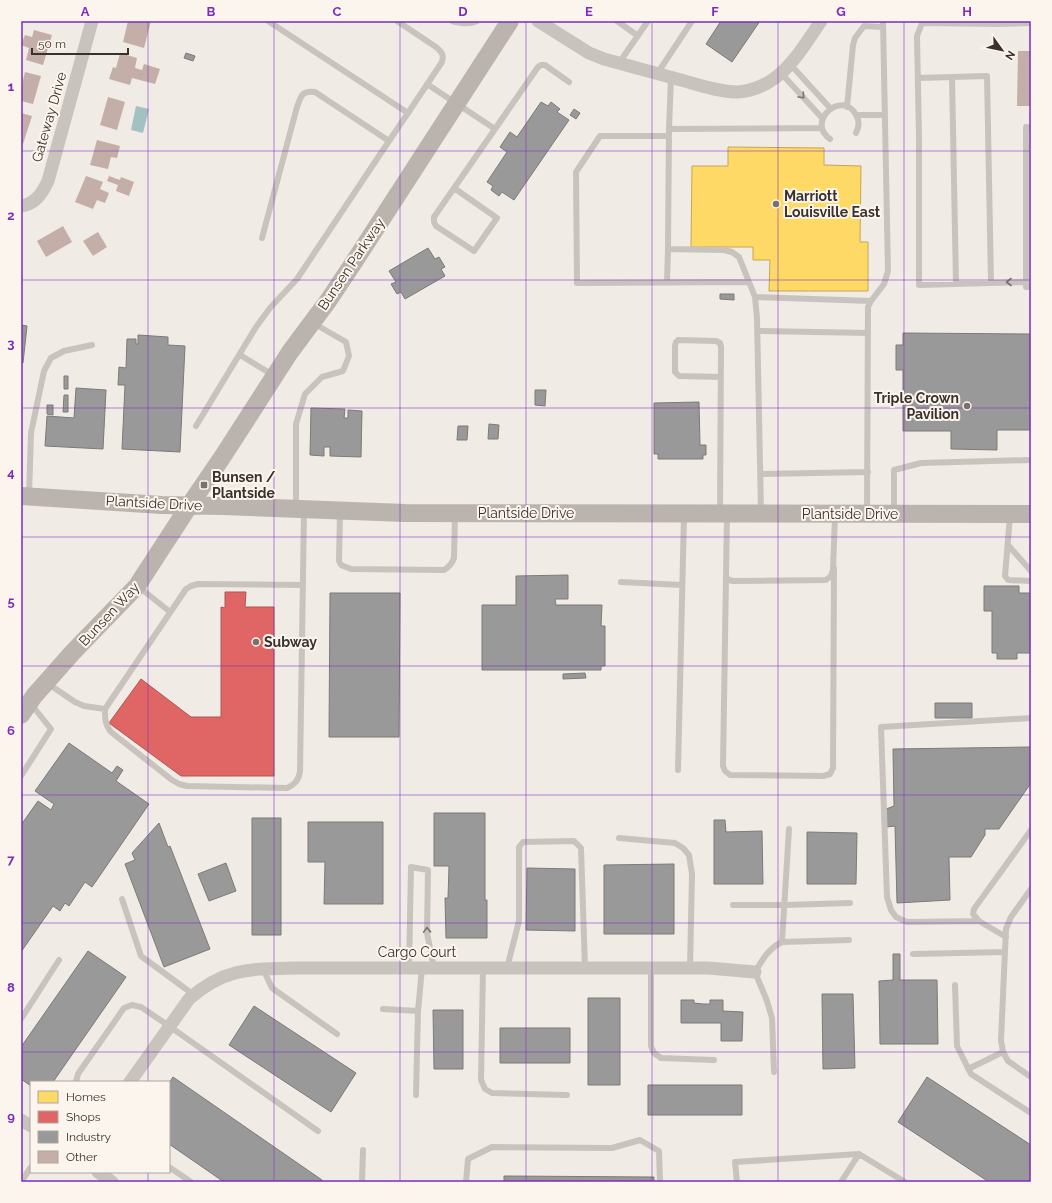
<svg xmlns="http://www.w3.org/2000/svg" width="1052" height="1203" viewBox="0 0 1052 1203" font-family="Raleway,sans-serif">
<rect width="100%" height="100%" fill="#f0ebe5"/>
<path fill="#a1c2c1" d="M136,106L149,109L143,133L131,130Z"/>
<path fill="#ffd966" stroke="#c4a654" d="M728,147L824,148V165L861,166L860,242H868V291H769L770,260H753V247H691L692,166H728Z"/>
<path fill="#e06666" stroke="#ae5654" d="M225,592H246L245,607H274V776H181L109,723L141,679L191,717H221V607L225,608Z"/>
<path fill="#999" stroke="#7d7a78" d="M721,21H760L732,62L706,44Z
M186,53L195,56L193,61L184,58Z
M541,102L548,106L551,102L560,109L557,112L569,120L514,200L502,192L499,196L491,190L493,186L487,182L507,152L500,147L510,132L517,137Z
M574,109L580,113L576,119L570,115Z
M428,248L435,259L439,257L445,267L441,269L445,276L405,299L401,292L397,294L391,284L396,282L389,271Z
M720,294H734V300L720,299Z
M21,325L27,326L23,363L21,362Z
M903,333L1031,334V430H997V450L951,449V431H903V370H896V345H903Z
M138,335L168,337V345L185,346L180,452L122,449L125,385H118L119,367L126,368L127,339H136V344H138Z
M64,376H68V389H64Z
M76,388L106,390L103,449L45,446L47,416L74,418Z
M535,390H546L545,406L535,405Z
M64,395H68V412H63Z
M699,402L700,445H706V455H703V459H658V454H654V403Z
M47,405H53V415L47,414Z
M311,408L345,409L344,418H348V410L362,411L361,457L330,456V447H324V456L310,455Z
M489,424L499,425L498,439H488Z
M458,426H468L467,440H457Z
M568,575V599H555L556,605H602L601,626H605V666H601V670H482V605H516V576Z
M984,586H1019V593H1031V653H1017V659H997V653H992V611H984Z
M330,593H400L399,737H329Z
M585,673L586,678L563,679V674Z
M935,703H972V718H935Z
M69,743L112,773L117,766L123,770L116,781L149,804L92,887L85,882L69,906L65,903L60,911L53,906L21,952V825L38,801L51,810L54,804L35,791Z
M1031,747V783L999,829H985V835L971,857H949L950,900L897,903L895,826L886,827V809L894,806L893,749Z
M434,813H485V900H487V938H446L445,898H448L449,866H434Z
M252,818H281V935H252Z
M714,820H725L726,832L762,831L763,884H714Z
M308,822H383V904H324L325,862H308Z
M159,823L168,847L170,846L210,949L164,967L125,864L135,860L132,853Z
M807,832L857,833L856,884H807Z
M226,863L236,891L209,901L198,874Z
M674,864V934H604V865Z
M527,868L575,869V931L526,930Z
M88,951L126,977L53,1082H31V1086L21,1079V1047Z
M893,954H900V980H937L938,1044H880L879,981L893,980Z
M822,994H853L855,1068L823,1069Z
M588,998H620V1085H588Z
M681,1000H694V1003L703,1004H710V1000H723V1011L743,1012L742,1041H721V1023H681Z
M254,1006L356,1073L331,1112L229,1045Z
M433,1010H463V1069H434Z
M500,1028H570V1063H500Z
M173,1077L322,1180L320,1182H224L169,1144V1083Z
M927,1077L1031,1145V1182H989L898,1122Z
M648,1085H742V1115H648Z
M504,1176L654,1177V1182H504Z"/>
<path fill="#c3afa7" d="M128,21H151L144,48L123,42Z
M34,30L52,35L43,65L26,60L29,48L21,45L25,35L32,37Z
M1018,51H1031V106H1017Z
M120,53L137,58L135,68L142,70L144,64L160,69L155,84L132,78L130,85L109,79L113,67L116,68Z
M25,72L41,76L33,104L21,101V88Z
M108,97L125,102L117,130L100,125Z
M21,113L32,116L23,144L21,143Z
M97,140L120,146L117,158L111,157L108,169L90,165Z
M86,176L103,182L100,189L109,193L105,203L97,200L93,209L75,202Z
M109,176L120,180L121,177L134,182L129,196L116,191L118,185L107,181Z
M63,226L72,242L46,257L37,241Z
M98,232L107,247L93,256L83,241Z"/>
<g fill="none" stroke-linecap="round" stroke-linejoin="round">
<path stroke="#c9c3be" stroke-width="6" d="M268,21L408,113L442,62C444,55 442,52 436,47L397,21
M452,21C460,23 469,25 477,21
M617,21L638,36
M619,63L648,21
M790,64L831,109
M781,73L823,119
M657,74L692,21
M671,77L669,129L822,128
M952,77L956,283
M918,78L987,76L991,282
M427,84L495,129
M847,107L853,45L855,38L864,26L883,27
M856,115H885
M1031,128L1026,127V287H1031
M669,129L668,249L724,250L732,252L739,257L755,297L757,318L761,512
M669,136H600L576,172L577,283L749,282
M830,139C805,121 843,89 856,115C860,121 859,127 856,133
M454,188L497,218L474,251L436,226L434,222V217L538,67L541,65H545L569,82
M262,238L297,107C301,96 302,90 315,92L389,141L408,113
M1026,282L919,285V137L917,36L922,23L997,24L1031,23
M667,283L668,249
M755,297L871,301
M758,331L868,333
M240,355L273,375
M196,426L256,327L270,308L297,279L389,141
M761,474L868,472
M29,495L31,433L44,371L51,358L64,351L92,345
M296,507V424L305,394L322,377L343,371L349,356L346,342L313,323
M340,512L339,561L341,565L351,569L444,570C449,567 452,564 454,558L455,515
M720,512L721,347L720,343L716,341L678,340L676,342L675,346V372L679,376L721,377
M867,512L868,307L871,301L884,284L888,271L883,21
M894,512V470L921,463L1031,460
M727,515L726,577L729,580L733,581L826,580L831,576L833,570L835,516
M1010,516L1005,576L1008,580L1031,581
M1008,545L1031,571
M726,577L723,766L725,771L730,775L823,776L830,774L833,768L834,568
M621,582L682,585
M303,585L198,584L191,586L186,589L105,709C105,718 105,725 111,732L172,780L179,784L187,786L287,788C295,784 298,781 300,772L304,511
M139,587L170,612
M47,683L75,702L84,706L105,709
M678,770L684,515
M21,776L51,729L31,704
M619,838L675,843L683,848L689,855L692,874L690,968
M1031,889L1011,917L1006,929L1001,1040L1003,1052L1008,1061L1031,1077
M122,899L141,956L194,995
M733,905H785L850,903
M979,921L907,922L896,917L891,910L887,897L881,727L1031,718
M1006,937L979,921L973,914L974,909L1031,830
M782,942L789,829
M913,954L1005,952
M409,968L411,867L428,870L427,933L434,968
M483,968L481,1080L485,1089L492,1093L567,1095
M507,968L519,921V847L523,842L574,841L581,848L585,968
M651,968V1046L654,1053L661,1058L714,1060
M263,969L272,988L337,1034
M955,985L957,1046L971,1074L1031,1113
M383,1009L418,1011L422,968
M21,1019L59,960
M968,1069L1003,1052
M774,1072L772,1018L767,1001L755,972C763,959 768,949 782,942L849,940
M76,1082L78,1074L124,1008L132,1005L141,1007L169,1026L318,1131
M416,1095L418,1011
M169,1167L191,1182
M21,1182L31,1167
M362,1182L363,1150
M466,1182L468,1159L492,1147L612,1148L640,1140L659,1151L660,1182
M737,1182L735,1162L859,1154L905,1182
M841,1182L859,1154"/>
<path stroke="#c9c3be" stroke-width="13" d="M538,21L589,53L604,59C630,66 655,73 681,80C699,85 719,92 738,92C751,91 764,86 775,78C794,64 807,41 821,21
M21,206C35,204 42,194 48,181L92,21
M130,1082L189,999C225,967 252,969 297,968H708L755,972
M21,1120L31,1126
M98,1172L112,1182"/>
<path stroke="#bab3ae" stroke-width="18" d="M21,496L162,505L224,506L405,513L1031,514
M21,715L34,696L73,652L137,586L189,506L223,456L290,352L328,301L354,262L510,21"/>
</g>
<defs><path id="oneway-chevron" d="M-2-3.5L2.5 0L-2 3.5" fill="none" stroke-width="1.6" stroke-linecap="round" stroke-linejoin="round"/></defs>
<g stroke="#7b726d">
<use href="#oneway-chevron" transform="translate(802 96) rotate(47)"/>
<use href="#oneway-chevron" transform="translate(1009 282) rotate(180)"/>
<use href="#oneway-chevron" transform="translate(427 930) rotate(-92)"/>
</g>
<path fill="none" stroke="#7b2cbf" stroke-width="1" stroke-opacity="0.55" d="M148,21V1082M274,21V1182M400,21V1182M526,21V1182M652,21V1182M778,21V1182M904,21V1182M21,151H1031M21,280H1031M21,408H1031M21,537H1031M21,666H1031M21,795H1031M21,923H1031M21,1052H1031M148,1172V1182"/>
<g fill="#7a716c" stroke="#fbf5ee" stroke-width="1.5">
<circle cx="776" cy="204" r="4"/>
<circle cx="967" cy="406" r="4"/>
<rect x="200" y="481" width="8" height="8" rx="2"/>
<circle cx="256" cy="642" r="4"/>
</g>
<g text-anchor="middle" stroke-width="4" stroke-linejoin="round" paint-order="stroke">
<g font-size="14" fill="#3b302b" stroke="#fbf5ee">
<text transform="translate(49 117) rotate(-74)" y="5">Gateway Drive</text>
<text transform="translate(351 264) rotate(-56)" y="5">Bunsen Parkway</text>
<text transform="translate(154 503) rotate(3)" y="5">Plantside Drive</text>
<text x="526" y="518">Plantside Drive</text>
<text x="850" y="519">Plantside Drive</text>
<text transform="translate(109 614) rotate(-47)" y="5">Bunsen Way</text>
<text x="417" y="957">Cargo Court</text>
</g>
<g font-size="14" font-weight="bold" fill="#3b302b" stroke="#fbf5ee" text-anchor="start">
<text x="784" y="201">Marriott<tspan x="784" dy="16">Louisville East</tspan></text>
<text x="959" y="403" text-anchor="end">Triple Crown<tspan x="959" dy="16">Pavilion</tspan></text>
<text x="212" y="482">Bunsen /<tspan x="212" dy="16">Plantside</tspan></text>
<text x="264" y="647">Subway</text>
</g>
</g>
<rect width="1052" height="1203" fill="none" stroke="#fbf5ee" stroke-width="44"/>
<rect x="30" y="1081" width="140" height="92" fill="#fbf5ee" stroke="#aea6a0"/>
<rect x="38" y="1091" width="20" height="12" fill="#ffd966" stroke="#aea6a0"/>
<text x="66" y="1101" font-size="12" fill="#3b302b">Homes</text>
<rect x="38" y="1111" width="20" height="12" fill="#e06666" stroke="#aea6a0"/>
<text x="66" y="1121" font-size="12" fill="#3b302b">Shops</text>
<rect x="38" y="1131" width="20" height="12" fill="#999999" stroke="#aea6a0"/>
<text x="66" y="1141" font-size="12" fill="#3b302b">Industry</text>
<rect x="38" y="1151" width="20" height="12" fill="#c3afa7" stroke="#aea6a0"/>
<text x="66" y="1161" font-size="12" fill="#3b302b">Other</text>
<g transform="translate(1002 50) rotate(123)" stroke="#fbf5ee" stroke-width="3" paint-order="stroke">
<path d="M0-3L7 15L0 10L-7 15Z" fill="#3b302b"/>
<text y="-6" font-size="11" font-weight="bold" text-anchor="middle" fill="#3b302b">N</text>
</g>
<path d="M32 48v6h96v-6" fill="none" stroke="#3b302b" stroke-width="2"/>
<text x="38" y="48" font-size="12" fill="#3b302b" stroke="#fbf5ee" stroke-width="3" paint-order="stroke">50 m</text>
<rect x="22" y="22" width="1008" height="1159" fill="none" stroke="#7b2cbf" stroke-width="1.5"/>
<g font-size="13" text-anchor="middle" font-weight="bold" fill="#7b2cbf">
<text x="85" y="16">A</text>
<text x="211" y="16">B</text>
<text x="337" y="16">C</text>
<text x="463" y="16">D</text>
<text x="589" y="16">E</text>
<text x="715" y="16">F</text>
<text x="841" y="16">G</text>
<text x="967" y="16">H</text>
<text x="11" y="91">1</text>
<text x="11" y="220">2</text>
<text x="11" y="348">3</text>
<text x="11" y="477">4</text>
<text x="11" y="606">5</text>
<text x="11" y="735">6</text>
<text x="11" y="864">7</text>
<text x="11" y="992">8</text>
<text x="11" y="1121">9</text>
</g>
</svg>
